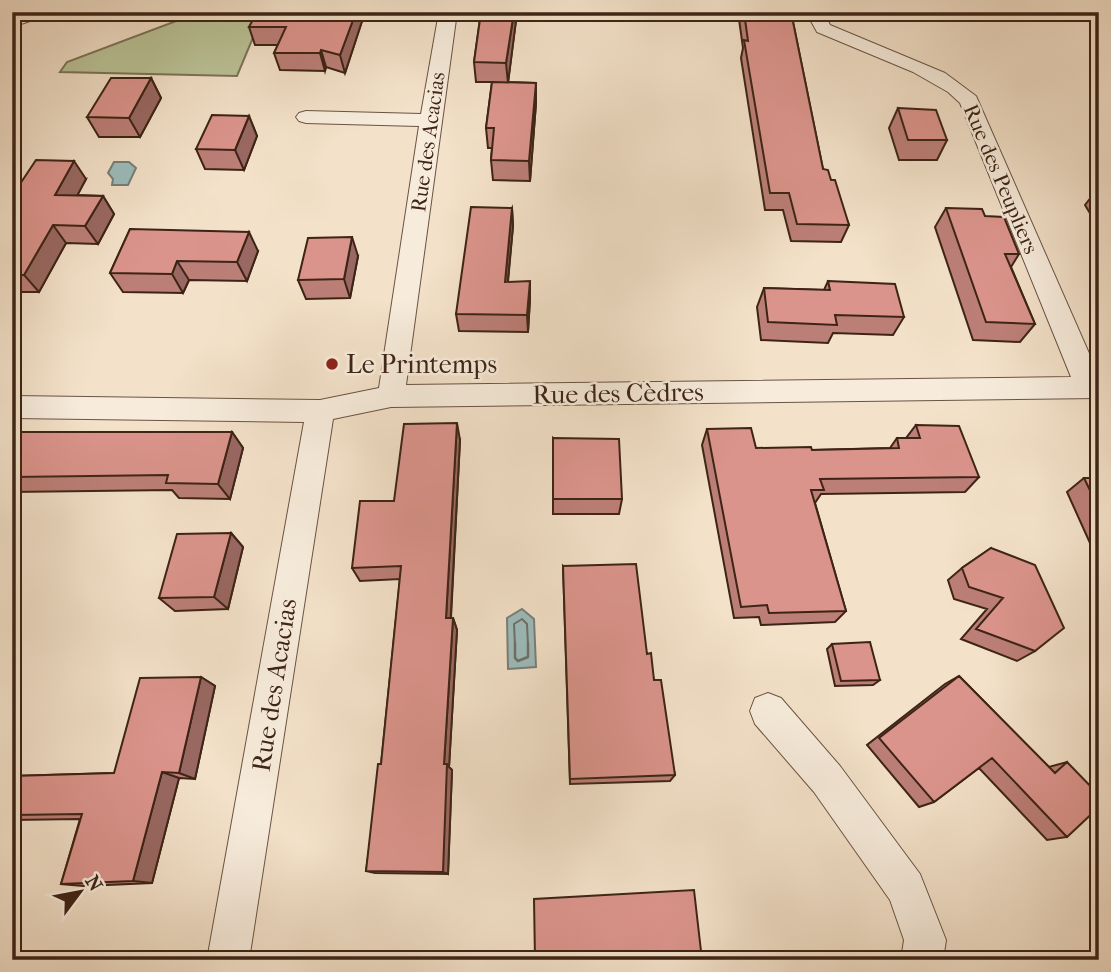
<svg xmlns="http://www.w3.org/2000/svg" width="1111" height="972" viewBox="0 0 1111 972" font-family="'IM FELL French Canon',serif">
<rect width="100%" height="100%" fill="#f3e1c9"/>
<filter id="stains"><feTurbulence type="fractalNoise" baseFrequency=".00286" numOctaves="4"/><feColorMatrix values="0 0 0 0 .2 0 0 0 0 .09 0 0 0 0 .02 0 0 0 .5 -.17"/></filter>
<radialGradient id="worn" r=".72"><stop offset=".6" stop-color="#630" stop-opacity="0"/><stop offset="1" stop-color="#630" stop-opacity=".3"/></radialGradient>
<path fill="#bac397" stroke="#7c7456" stroke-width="2" d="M200,12L262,16L237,76L60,72L67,62Z"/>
<path fill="#9dbcbc" stroke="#777f7a" stroke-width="2" d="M114,162H129L136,168L128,185H112L113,179L108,173Z
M522,609L534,619L536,667L508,669L507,618Z"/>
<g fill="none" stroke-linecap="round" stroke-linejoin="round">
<path stroke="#6d7069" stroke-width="2" d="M515,645L514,624L522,619L527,624L528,645"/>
<path stroke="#6d7069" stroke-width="2.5" d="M515,643V658L518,661L528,657V643"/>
<g stroke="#6a5343" stroke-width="2">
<path id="minor" d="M22,12H48L45,16L12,27V16Z
M439,12H457L406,385L1071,377L960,103L948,92L913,72L817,32L806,12H824L830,25L945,73L976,96L1099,376V398L391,407L333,419L249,960H207L304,422L12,418V396L320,400L379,388L419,126L306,123L299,121L296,117L299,113L306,111L421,114Z
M768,693L781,698L840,766L920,874L946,940L943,960H901L904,940L890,900L814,792L755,724L750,711L755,698Z"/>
</g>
<use href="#minor" fill="#f7ecdc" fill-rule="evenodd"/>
</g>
<path fill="#bc7f78" stroke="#3d2416" stroke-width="2" d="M365,12L345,73L326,67L325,71L280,70L274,53L278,45H255L249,27Z
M481,12H517L508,82L536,83V103L530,181L493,180L491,160L492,148H488L486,128L492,82H476L474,62Z
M738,12H791L823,169L831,180L849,225L841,242L791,241L783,210H765L741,58L743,48Z
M151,78L161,98L140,137H99L87,117Z
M898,108L947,140L937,160H899L889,128Z
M249,116L257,136L244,170L205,169L196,149Z
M86,179L77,195L103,196L114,214L98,244L66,243L39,292H12V196Z
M1099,187V228L1085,205Z
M512,208L513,226L508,282L530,299L528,332L459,331L456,314Z
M946,208L985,216L1019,254L1011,267L1035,324L1020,342L973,340L935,227Z
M130,229L258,251L247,281L189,280L183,293L123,292L110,273Z
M358,256L350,298L306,299L298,280Z
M828,281L904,317L893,335L833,333L828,343L761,340L757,307L764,288L824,290Z
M916,425L979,477L965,492L821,494L815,503L846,611L835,622L761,625L759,617L734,618L702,445L707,429L756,448L812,450L890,448L897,438H906Z
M12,432H232L243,448L230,499L179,498L172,490L12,492Z
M553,438L622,499L619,514H553Z
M460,440L451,618H453L457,630L449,767L452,770L448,874L375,873L366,871L381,764L400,579L360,581L352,568L394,501Z
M1084,478H1099V563L1067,492Z
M231,533L243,547L228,609L175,611L159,598Z
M991,548L1035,651L1017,661L961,639L987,609L954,599L948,580L962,568Z
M563,566L647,654L654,680L675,775L670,781L570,784Z
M832,644L880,680L873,685L835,686L827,649Z
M959,676L1049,767L1067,762V837L1047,840L979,768L934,802L919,807L867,745L945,684Z
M201,677L215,686L195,779L179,778L152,883L84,886L61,884L80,819L12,820V776L114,773Z
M1099,946V960H1079L1077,957Z"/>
<path fill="#996862" stroke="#3d2416" stroke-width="2" d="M356,12H365L345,73L340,55Z
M514,12L517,13L508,83L506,63Z
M321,50L326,67L325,71L320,53Z
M12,73L21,87L12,100Z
M151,78L161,98L140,137L129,118Z
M536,83V103L530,181L529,161Z
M249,116L257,136L244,170L235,150Z
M74,161L86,179L68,213L55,195Z
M103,196L114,214L98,244L85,226Z
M512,208L513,226L506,299L505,282Z
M53,225L66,243L39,292L24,275Z
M249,232L258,251L247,281L237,262Z
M352,237L358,256L350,298L344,279Z
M177,261L189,280L183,293L172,274Z
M530,281V299L528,332L527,315Z
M457,423L460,440L450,630L446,618Z
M232,432L243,448L230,499L218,484Z
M231,533L243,547L228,609L214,597Z
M12,612L20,617L12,635Z
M453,618L457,630L449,767L452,770L448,874L443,872L444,764Z
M201,677L215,686L195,779L179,773Z
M162,772L179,778L152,883L133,881Z"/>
<path fill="#db948c" stroke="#3d2416" stroke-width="2" d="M257,12H356L340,55L321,50L320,53H274L286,27H249Z
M481,12H514L506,63L474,62Z
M744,12H791L823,169L828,170L831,180H835L849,225L797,224L789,193H770L744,40L748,41Z
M111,78H151L129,118L87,117Z
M492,82L536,83L529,161L491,160L494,128H486Z
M898,108L936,110L947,140H908Z
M212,115L249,116L235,150L196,149Z
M36,160L74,161L55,195L103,196L85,226L53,225L24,275H12V196Z
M471,207L512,208L505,282L530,281L527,315L456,314Z
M946,208L982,209L985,216L1004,217L1019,254H1005L1035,324L986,322Z
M130,229L249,232L237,262L177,261L172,274L110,273Z
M352,237L344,279L298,280L308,238Z
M828,281L895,284L904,317L835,315L837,325L768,322L764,288L830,290Z
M457,423L446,618H453L444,764H447L443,872L366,871L378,764H381L401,566L352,568L360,501H394L404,424Z
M916,425L959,426L979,477L820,479L824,490H811L846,611L769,613L767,605L741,607L707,429L751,428L756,448L811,447L812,450L899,448L897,438H920Z
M12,432H232L218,484L166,483L168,475L12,477Z
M553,438L619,439L622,499H553Z
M1084,478H1099V509Z
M231,533L214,597L159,598L177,534Z
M991,548L1035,565L1064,628L1035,651L976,629L1003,598L969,587L962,568Z
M636,564L647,654L651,653L654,680H661L675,775L570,779L563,566Z
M870,642L880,680L841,681L832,644Z
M959,676L1055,773L1067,762L1099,795V807L1067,837L992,758L934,802L879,738Z
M201,677L179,773L162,772L133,881L61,884L82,814L12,815V776L114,773L140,678Z
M694,890L702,960H535L534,899Z"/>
<circle fill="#8f2418" stroke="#f7ecdc" stroke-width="2.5" cx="332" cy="364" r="7"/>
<g text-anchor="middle" stroke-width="5" stroke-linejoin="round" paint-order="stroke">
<g font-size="21" fill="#3d2416" stroke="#f7ecdc">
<text transform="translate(428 142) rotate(-82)" y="7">Rue des Acacias</text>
<text transform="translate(1001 179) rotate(67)" y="7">Rue des Peupliers</text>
</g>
<g font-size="26" fill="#3d2416" stroke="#f7ecdc" text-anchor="start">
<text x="346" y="373">Le Printemps</text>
</g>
<g font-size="26" fill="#3d2416" stroke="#f7ecdc">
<text transform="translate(618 393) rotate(-1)" y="9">Rue des Cèdres</text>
<text transform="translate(274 685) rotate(-81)" y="9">Rue des Acacias</text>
</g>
</g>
<rect width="1111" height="972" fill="none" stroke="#f3e1c9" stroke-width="42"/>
<rect x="14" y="14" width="1083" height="944" fill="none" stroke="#3d2416" stroke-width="3.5"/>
<rect x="21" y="21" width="1069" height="930" fill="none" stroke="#3d2416" stroke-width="2"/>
<g transform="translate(80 892) rotate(58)" stroke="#f7ecdc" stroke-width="5" paint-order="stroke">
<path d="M0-5L12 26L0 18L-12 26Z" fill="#3d2416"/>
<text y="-10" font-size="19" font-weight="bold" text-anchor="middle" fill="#3d2416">N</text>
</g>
<rect width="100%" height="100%" filter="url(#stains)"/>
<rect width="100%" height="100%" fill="url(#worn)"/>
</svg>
